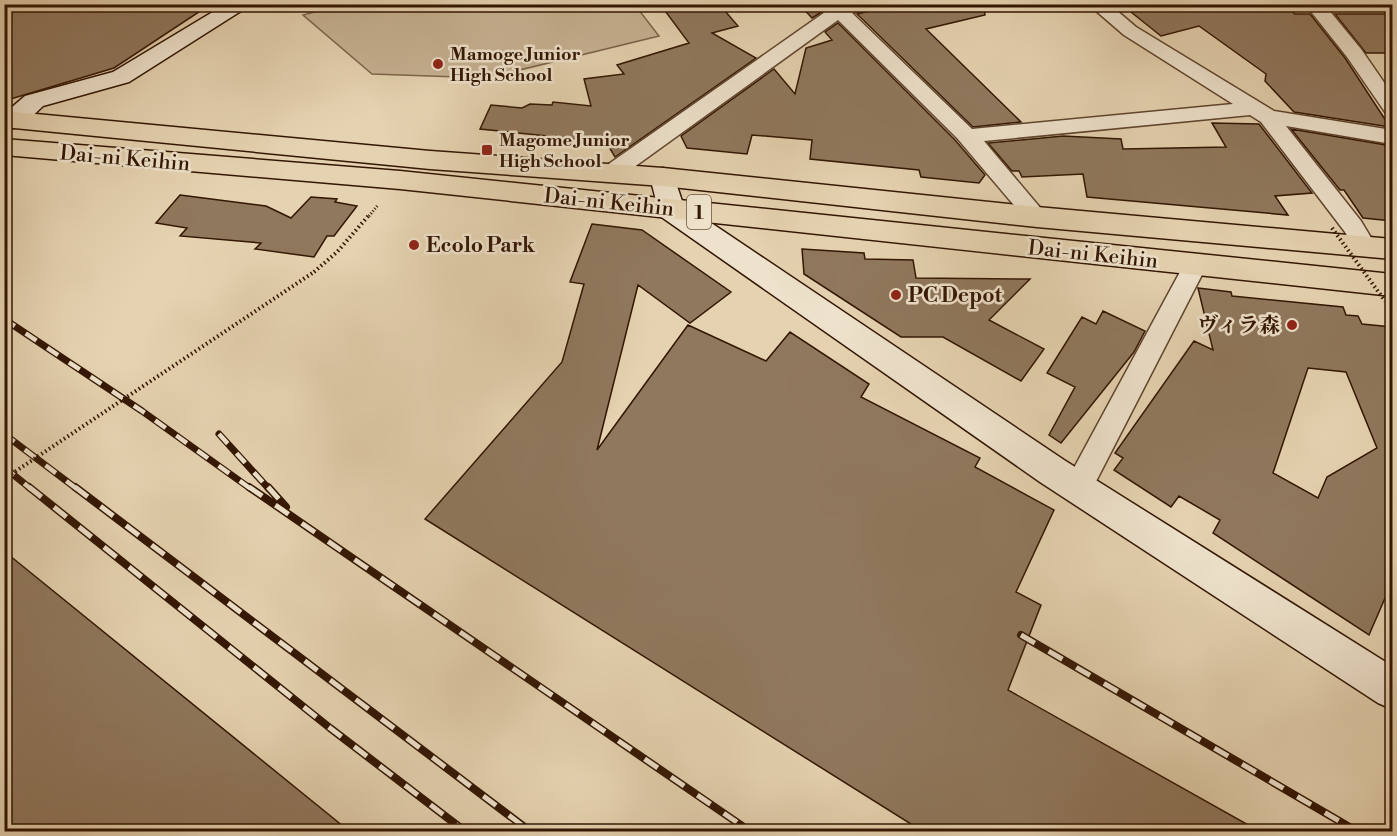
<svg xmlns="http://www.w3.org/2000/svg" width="1397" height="836" viewBox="0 0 1397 836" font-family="'Libre Bodoni','Noto Serif JP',serif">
<rect width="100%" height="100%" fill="#e5d2b0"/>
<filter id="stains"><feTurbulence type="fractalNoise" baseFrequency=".00333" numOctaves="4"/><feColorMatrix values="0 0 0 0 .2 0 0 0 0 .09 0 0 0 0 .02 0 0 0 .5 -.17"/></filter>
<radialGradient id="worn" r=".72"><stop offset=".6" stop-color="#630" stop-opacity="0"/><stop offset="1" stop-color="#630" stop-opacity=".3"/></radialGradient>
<path fill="#c7b293" stroke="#7d644b" stroke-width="1.5" d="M344,4L635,5L659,36L487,78L372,74L303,15Z"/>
<path fill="#90785d" stroke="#331603" stroke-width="1.5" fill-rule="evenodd" d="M28,4H211L114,68L4,101V17Z
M660,4H719L738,26L712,33L756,58L615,157L606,142L480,129L491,105L522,108L530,104L552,105L553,102L591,106L584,79L624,74L617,65L689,43Z
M799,4H821L825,10L812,18Z
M878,4H984L985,15L926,29L1021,122L973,127L857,14L874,10Z
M1121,4H1284L1295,14H1310L1345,58L1390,127L1294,112L1265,81L1266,74L1199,26L1161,36Z
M1335,14H1392V53H1366Z
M838,23L955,140L985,175L979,183L921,177L919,170L810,159L812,140L752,135L747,154L687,148L681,136L774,69L795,94L806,48L832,40L825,32Z
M1212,123L1259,124L1312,193L1275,196L1288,215L1087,197L1083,174L1022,177L1019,171H1012L988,143L1063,136L1121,139L1123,149L1226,147Z
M1291,129L1392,146V221L1363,218L1344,190H1340Z
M180,195L266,206L291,218L311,197L337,199L335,202L357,206L334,236H327L314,257L255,249L261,243L180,236L187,228L156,223Z
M592,224L642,230L731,292L690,323L638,285L597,450L688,325L766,361L790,332L869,384L861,397L980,458L975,467L1054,510L1016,592L1041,605L1008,690L1259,831H922L425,519L562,362L584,284L570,282Z
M802,249L864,253L865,259L913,260L916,278L1030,279L989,320L1044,349L1021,381L943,337H901L804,274Z
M1198,288L1231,292L1232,296L1343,307L1346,315L1358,316L1362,324L1392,327V582L1369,635L1213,533L1220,520L1179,496L1171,507L1114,470L1123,458L1115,453L1194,341L1213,350ZM1308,368L1346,372L1377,448L1327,477L1318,498L1273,473Z
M1103,311L1145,331L1134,352L1061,443L1049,435L1075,387L1047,373L1082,317L1096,324Z
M4,551L349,831H4Z"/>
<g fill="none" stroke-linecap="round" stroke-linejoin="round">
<g stroke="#60452e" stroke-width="3">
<path id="street" d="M823,4H876L873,8L852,13L972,129L1233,104L1124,35L1088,4H1109L1136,27L1274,111L1392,130V144L1286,126L1361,221L1376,246L1372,252L1364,254L1356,252L1345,232L1261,122L1250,115L984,141L1048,217L1045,223L1037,225L1029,223L957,138L838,20L619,178L611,180L603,178L600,173L603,168L828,10Z
M1305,4H1324L1361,49L1392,94V114L1385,112L1347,57Z
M1195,256L1203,259L1207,265L1088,497L1078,501L1068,497L1064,488L1068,479L1187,259Z"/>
</g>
<g stroke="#331603" stroke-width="3">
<path id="secondary" d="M226,4H252L129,82L43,106L22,126L13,128L4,126V114L25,96L113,72Z
M663,168L672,171L683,204L1064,460L1392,666V709L1378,703L1040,482L660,216L650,177L654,171Z"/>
</g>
<g stroke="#331603" stroke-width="3">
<path id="highway" d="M4,111L430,151L663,168L1037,207L1392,239V259L1037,227L663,186L430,169L4,127Z
M4,139L400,171L1392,274V296L400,189L4,155Z"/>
</g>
<path stroke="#331603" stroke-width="3" stroke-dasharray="1 2" stroke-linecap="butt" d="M369,216L378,205"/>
<path stroke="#331603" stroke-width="4" stroke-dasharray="1.5 3" stroke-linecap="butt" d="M314,272L337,252L370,214"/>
<use href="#street" fill="#eee2cc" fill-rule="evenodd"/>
<use href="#secondary" fill="#eee2cc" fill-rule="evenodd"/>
<use href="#highway" fill="#e5d2b0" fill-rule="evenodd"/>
<g stroke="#331603" stroke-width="7">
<path id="rail-far1" d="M4,319L142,411L251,489
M4,434L77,489
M219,434L269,489
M4,467L31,489"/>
</g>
<g stroke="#331603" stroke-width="8">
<path id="rail" d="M29,487L330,728L466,832
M75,487L531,832
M249,487L751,832
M268,487L286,507
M1021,635L1358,832"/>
</g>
<use href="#rail-far1" stroke="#eee2cc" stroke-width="4.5" stroke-dasharray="13" stroke-linecap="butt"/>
<use href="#rail" stroke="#eee2cc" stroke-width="5" stroke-dasharray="16" stroke-linecap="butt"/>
<path stroke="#331603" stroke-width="4" stroke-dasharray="1.5 3" stroke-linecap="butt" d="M1332,228L1385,301
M4,479L314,272"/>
</g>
<g fill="#8f2418" stroke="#eee2cc" stroke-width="2">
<circle cx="438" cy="64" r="6"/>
<rect x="481" y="144" width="12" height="12" rx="3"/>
<circle cx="414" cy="245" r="6"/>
<circle cx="896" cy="295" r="6"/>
<circle cx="1292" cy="325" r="6"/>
</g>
<g text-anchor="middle" stroke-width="5" stroke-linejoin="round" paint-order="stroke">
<g font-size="18" font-weight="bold" fill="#331603" stroke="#eee2cc" text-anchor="start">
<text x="450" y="60">Mamoge Junior<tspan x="450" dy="21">High School</tspan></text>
<text x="499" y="146">Magome Junior<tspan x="499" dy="21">High School</tspan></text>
</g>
<rect fill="#eee2cc" stroke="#6b533f" stroke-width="1.5" x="687" y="195" width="24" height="34" rx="4.5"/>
<g font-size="20" font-weight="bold" fill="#331603">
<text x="699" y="219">1</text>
</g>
<g font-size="21" fill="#331603" stroke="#eee2cc">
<text transform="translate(125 158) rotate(5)" y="7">Dai-ni Keihin</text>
<text transform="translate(609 202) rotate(6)" y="7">Dai-ni Keihin</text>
<text transform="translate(1093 254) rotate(6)" y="7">Dai-ni Keihin</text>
</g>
<g font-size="21" font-weight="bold" fill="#331603" stroke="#eee2cc" text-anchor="start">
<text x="426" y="252">Ecolo Park</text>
<text x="908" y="302">PC Depot</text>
<text x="1280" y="332" text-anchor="end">ヴィラ森</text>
</g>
</g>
<rect width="1397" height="836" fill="none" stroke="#e5d2b0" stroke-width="24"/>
<rect x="6" y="6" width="1385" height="824" fill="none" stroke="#331603" stroke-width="3"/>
<rect x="12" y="12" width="1373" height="812" fill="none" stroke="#331603" stroke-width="1.5"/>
<rect width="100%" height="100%" filter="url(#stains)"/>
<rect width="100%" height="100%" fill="url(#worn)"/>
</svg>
